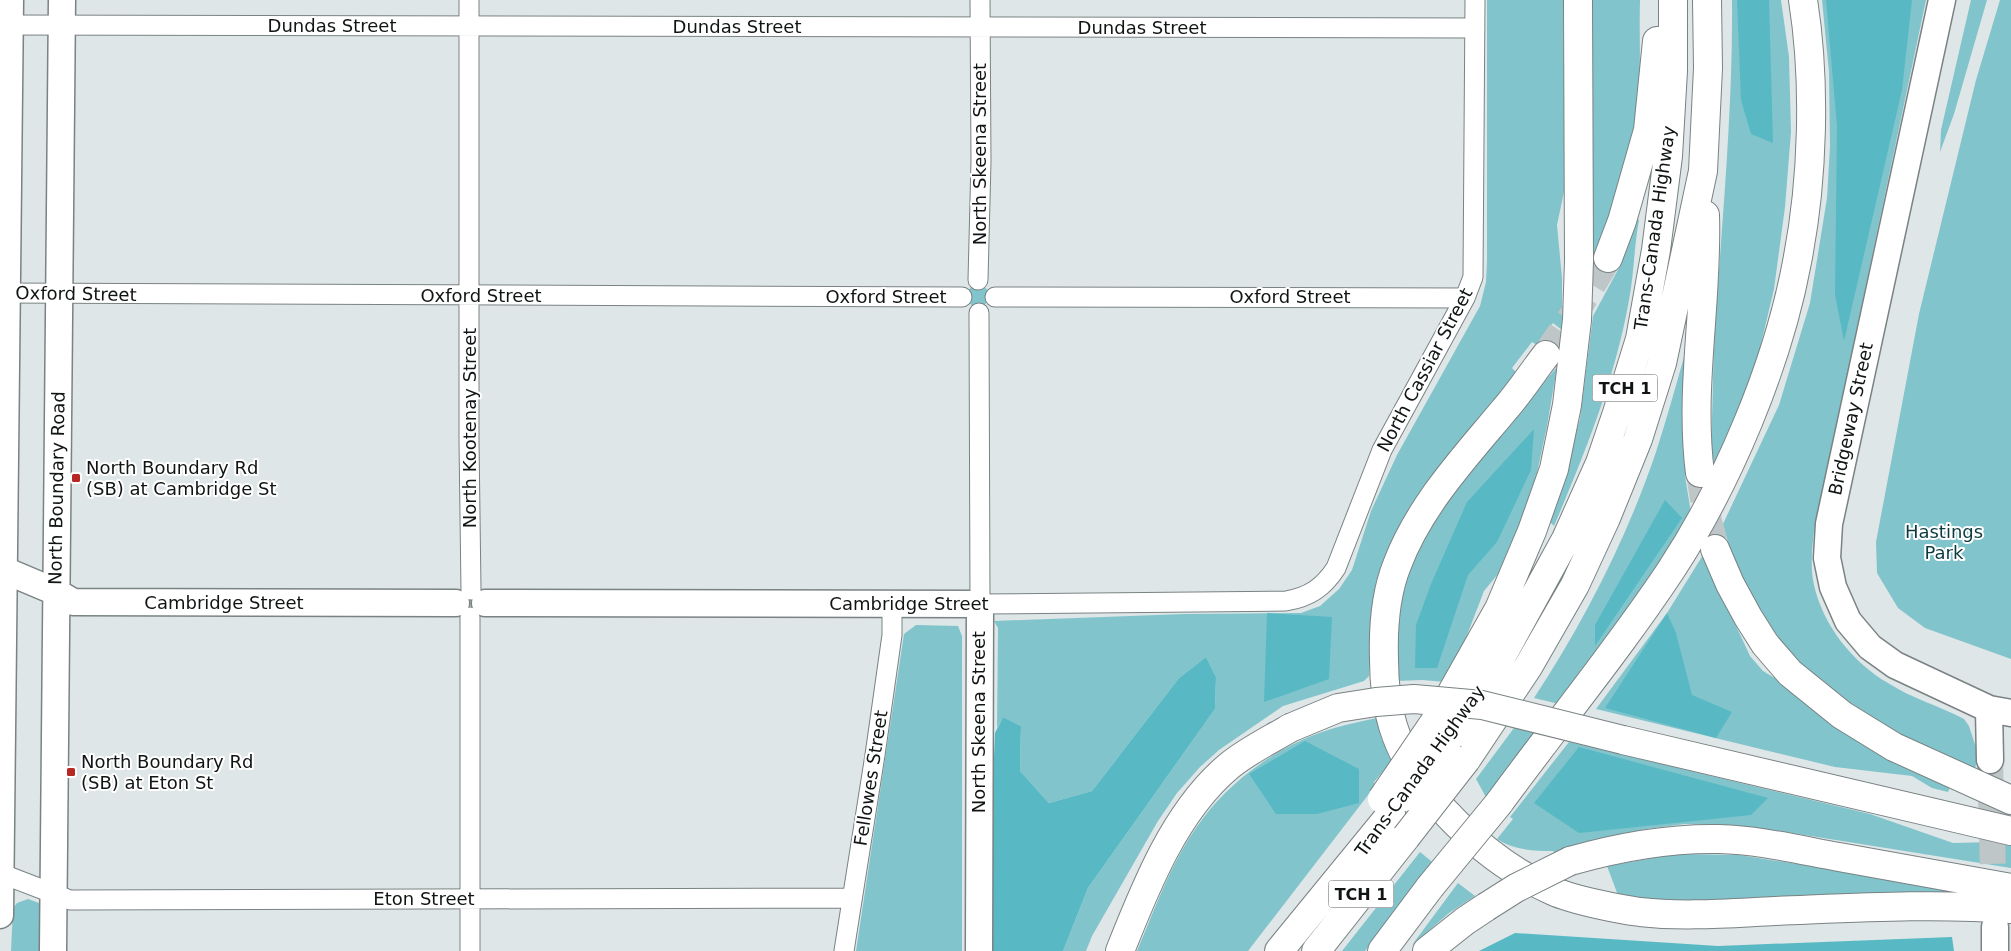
<svg xmlns="http://www.w3.org/2000/svg" width="2011" height="951" viewBox="0 0 2011 951" font-family="'DejaVu Sans',sans-serif">
<rect width="100%" height="100%" fill="#dee6e7"/>
<path fill="#81c4cc" d="M1487,0H1563L1565,187L1557,225L1562,278V330L1553,323L1537,345L1532,342L1512,368L1518,374L1494,405L1371,638L1369,676L1364,681L1283,706L1219,750L1200,767L1177,793L1158,821L1092,936L1086,951H1063L1088,888L1215,709L1216,677L1206,657L1179,678L1092,791L1049,803L1020,771L1021,726L1003,717L997,728L998,628L994,621L1184,614L1301,613L1320,606L1339,589L1352,570L1371,511L1397,455L1480,306L1486,282L1487,261Z
M1593,0H1640C1639,32 1641,64 1639,96C1634,151 1614,203 1596,254L1593,253Z
M1732,0H1781L1789,57L1791,132L1785,207L1774,289L1755,369L1716,468C1710,454 1712,435 1712,419C1713,389 1713,359 1715,329C1722,219 1733,110 1732,0Z
M1822,0H1926L1814,531C1812,549 1810,567 1814,585C1823,625 1852,662 1888,683C1911,698 1939,706 1964,719L1969,726L1979,757L1975,768C1946,755 1916,744 1888,730C1808,688 1744,611 1723,524L1779,405L1810,303L1827,198L1830,146L1829,72Z
M1971,0H1987L1954,114L1940,152L1941,130Z
M2000,0H2011V659L1925,628L1898,608L1877,573L1876,542L1919,314L1976,80Z
M1637,219L1639,220C1634,247 1634,274 1629,300C1615,379 1585,453 1554,526L1550,522L1580,419L1593,316L1620,266L1616,263Z
M967 296a11 11 0 1 1 22 0a11 11 0 1 1-22 0Z
M1684,357H1690L1686,474L1685,476L1691,513L1670,551L1559,704L1534,698C1584,622 1627,538 1656,452C1666,421 1675,389 1684,357Z
M1557,367L1547,426L1537,473L1507,563L1484,591L1462,648L1446,682L1422,680L1396,681L1395,662L1401,592L1420,541L1459,484Z
M1703,555L1750,656L1763,671L1951,785L1948,792L1932,788L1912,776L1835,767L1596,709L1667,613Z
M916,625L958,626L962,636V951H856L904,634Z
M1377,718L1395,757L1374,782L1375,786L1248,951H1137C1155,909 1170,865 1196,828C1225,785 1273,749 1322,732C1339,726 1358,722 1377,718Z
M1514,728L1536,734L1487,799L1476,779Z
M1569,742L1870,814L1953,843L1993,842L2011,846V868L1774,830L1729,825L1685,824L1646,829L1592,840L1556,853L1553,851C1533,851 1514,850 1497,839L1513,819L1510,817Z
M1420,852L1436,865L1365,951H1342Z
M1677,854L1739,855L1989,894L1712,904L1619,898L1607,866Z
M1458,883L1475,896L1449,913L1412,945Z
M28,899L39,903L43,908L42,951H11L13,908L17,903Z"/>
<path fill="#58b9c4" d="M1737,0H1769L1773,143L1751,134L1741,100Z
M1826,0H1912L1902,90L1844,341L1835,295L1837,126Z
M1534,429L1531,470L1497,542L1468,575L1437,668H1415L1416,625L1431,584L1467,502Z
M1665,500L1682,518L1595,646V625Z
M1267,613L1332,617L1329,679L1264,702Z
M1667,613L1676,633L1692,695L1732,712L1716,738L1605,708Z
M1206,657L1216,677L1215,709L1088,888L1063,951H986L995,733L1003,717L1021,726L1020,771L1049,803L1092,791L1179,678Z
M1305,741L1359,769V803L1317,814H1276L1249,774Z
M1579,747L1768,798L1751,815L1579,833L1534,803Z
M1515,933L1718,946L1952,937L1954,951H1479Z"/>
<g fill="none" stroke-linecap="round" stroke-linejoin="round">
<path stroke="#bfc6c7" stroke-width="26" stroke-dasharray="26 13" stroke-linecap="butt" d="M1990,760L1994,907"/>
<path stroke="#bfc6c7" stroke-width="28" stroke-dasharray="28 14" stroke-linecap="butt" d="M1546,355L1576,311L1608,258
M1700,473L1706,513L1715,549"/>
<g stroke="#7a8283" stroke-width="21">
<path id="street" d="M469,0V441L471,590
M0,25L1475,28
M978,280L981,161L980,0
M0,293L962,297
M995,297L1465,298
M979,313L980,604L1286,601C1309,597 1323,588 1336,568L1382,450L1465,298L1473,277L1475,0
M0,873L70,900L852,898
M470,951V617
M844,951L875,755L892,635V604"/>
</g>
<g stroke="#7a8283" stroke-width="29">
<path id="secondary" d="M1942,0L1829,524L1827,558L1833,587L1848,621L1870,647L1895,665L1989,709L2011,713
M4,570L56,592L73,602L456,603
M485,603L980,604L979,951
M1989,709L1990,760
M0,915L10,0
M1995,927V951
M53,951L62,0"/>
</g>
<g stroke="#7a8283" stroke-width="30">
<path id="highway" d="M1608,258L1622,221L1648,130L1657,41
M1546,355C1532,373 1520,392 1505,409C1465,457 1419,506 1397,565C1385,595 1383,627 1384,659C1384,681 1386,704 1393,726C1414,795 1488,862 1553,891C1573,900 1618,909 1640,912C1684,917 1731,913 1775,911C1853,908 1933,903 2011,909
M1700,473C1689,388 1708,301 1705,215
M1715,549L1730,584L1748,617L1765,644L1790,673L1842,715L1894,747L2011,800
M1438,717L1499,609L1532,531L1554,469L1567,405L1577,320L1579,261L1578,0
M1450,737L1499,661L1566,539L1600,463L1617,413L1640,339L1656,250L1668,156L1673,71V0
M1623,740L2011,831
M1466,760L1528,667L1575,585L1606,518L1638,439L1662,363L1703,171L1708,68L1707,0
M1499,803C1556,725 1618,650 1671,570C1728,483 1778,364 1797,262C1813,181 1816,82 1803,0
M1570,861C1619,847 1668,838 1719,839C1759,840 1800,850 1839,857C1896,867 1954,878 2011,888
M1120,951C1145,888 1175,811 1229,766C1247,751 1270,740 1290,728
M1279,951L1391,814
M1316,951L1406,837
M1382,951L1430,887
M1427,951L1465,921L1486,907"/>
</g>
<use href="#street" stroke="#fff" stroke-width="19"/>
<use href="#secondary" stroke="#fff" stroke-width="26"/>
<use href="#highway" stroke="#fff" stroke-width="28"/>
<g stroke="#7a8283" stroke-width="30" stroke-linecap="butt">
<path id="highway-bridge" d="M1290,728L1338,708L1376,702L1414,699L1482,705L1623,740
M1404,797L1450,737
M1382,799L1438,717
M1406,837L1466,760
M1430,887L1499,803
M1486,907L1516,888L1570,861"/>
</g>
<use href="#highway-bridge" stroke="#fff" stroke-width="28"/>
</g>
<g fill="#b62821" stroke="#fff" stroke-width="2">
<rect x="71" y="473" width="10" height="10" rx="2.5"/>
<rect x="66" y="767" width="10" height="10" rx="2.5"/>
</g>
<g text-anchor="middle" stroke-width="4" stroke-linejoin="round" paint-order="stroke">
<g fill="#fff" stroke="#585a5a" stroke-width="1">
<rect x="1592.5" y="374.5" width="65" height="27" rx="4"/>
<rect x="1328.5" y="880.5" width="65" height="27" rx="4"/>
</g>
<g font-size="16" font-weight="bold" fill="#111414">
<text x="1625" y="394">TCH 1</text>
<text x="1361" y="900">TCH 1</text>
</g>
<g font-size="18" fill="#111414" stroke="#fff">
<text x="332" y="32">Dundas Street</text>
<text x="737" y="33">Dundas Street</text>
<text x="1142" y="34">Dundas Street</text>
<text transform="translate(980 154) rotate(-90)" y="6">North Skeena Street</text>
<text transform="translate(1655 228) rotate(-82)" y="6">Trans-Canada Highway</text>
<text transform="translate(76 294) rotate(1)" y="6">Oxford Street</text>
<text x="481" y="302">Oxford Street</text>
<text x="886" y="303">Oxford Street</text>
<text x="1290" y="303">Oxford Street</text>
<text transform="translate(1425 370) rotate(-62)" y="6">North Cassiar Street</text>
<text transform="translate(1851 419) rotate(-78)" y="6">Bridgeway Street</text>
<text transform="translate(470 428) rotate(-90)" y="6">North Kootenay Street</text>
<text transform="translate(57 488) rotate(-89)" y="6">North Boundary Road</text>
<text x="224" y="609">Cambridge Street</text>
<text x="909" y="610">Cambridge Street</text>
<text transform="translate(979 722) rotate(-90)" y="6">North Skeena Street</text>
<text transform="translate(1420 771) rotate(-54)" y="6">Trans-Canada Highway</text>
<text transform="translate(871 778) rotate(-81)" y="6">Fellowes Street</text>
<text x="424" y="905">Eton Street</text>
</g>
<g font-size="18" fill="#111414" stroke="#fff" text-anchor="start">
<text x="86" y="474">North Boundary Rd<tspan x="86" dy="21">(SB) at Cambridge St</tspan></text>
<text x="81" y="768">North Boundary Rd<tspan x="81" dy="21">(SB) at Eton St</tspan></text>
</g>
<g font-size="18" fill="#0b3b3f" stroke="#fff">
<text x="1944" y="538">Hastings<tspan x="1944" dy="21">Park</tspan></text>
</g>
</g>
</svg>
